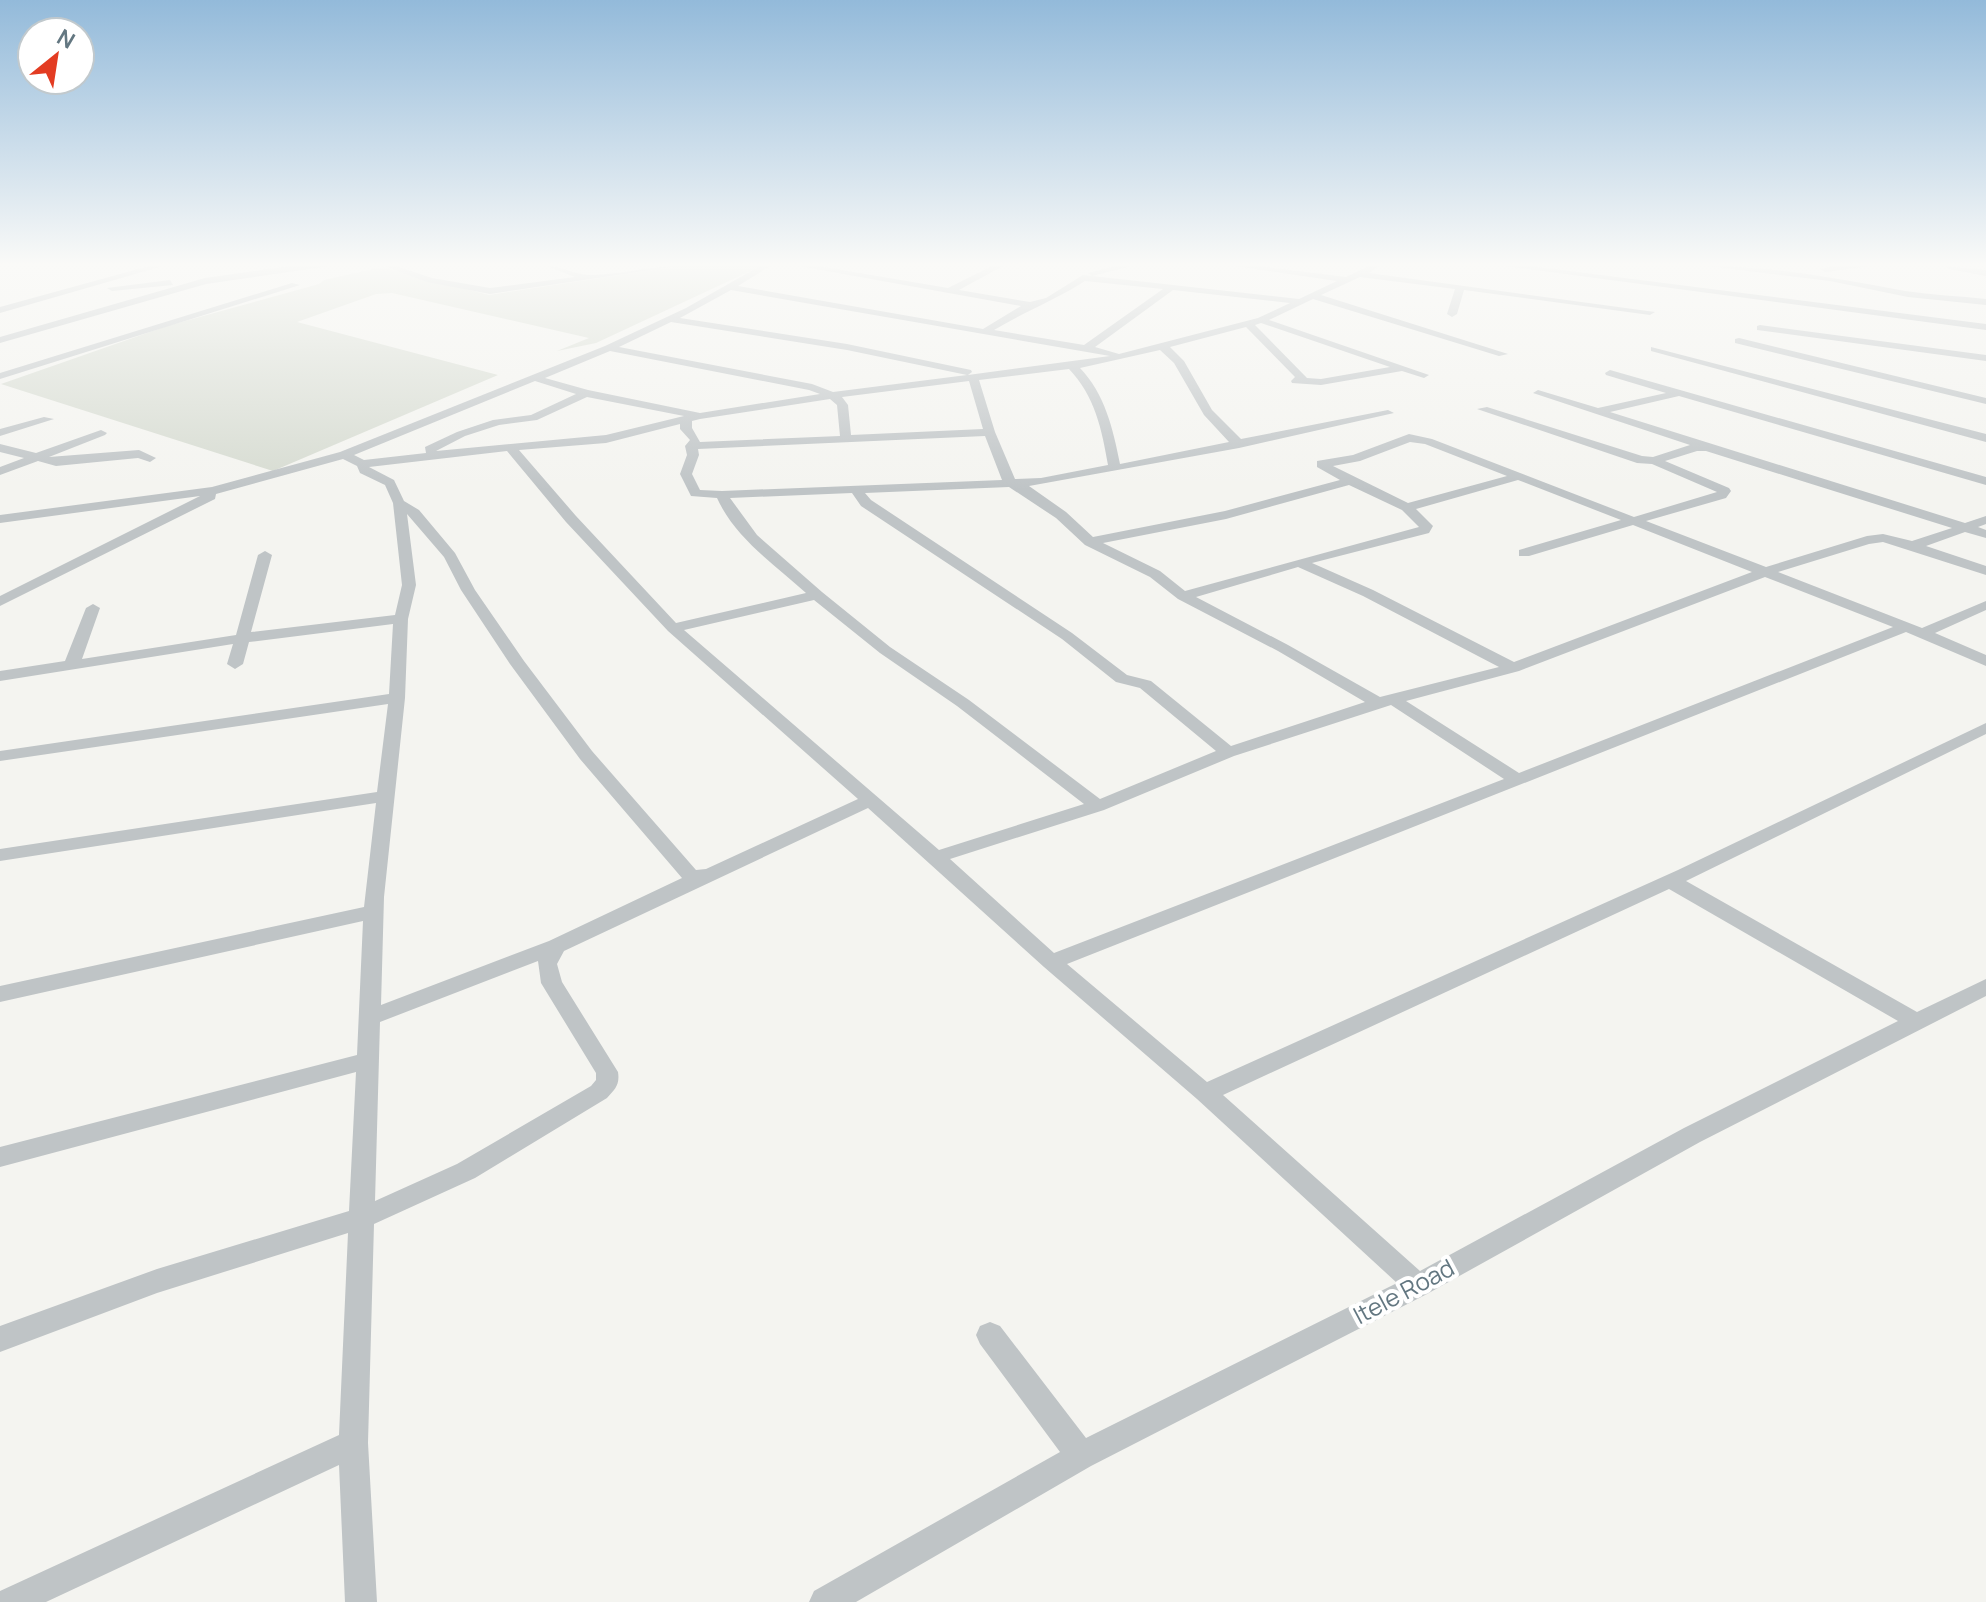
<svg xmlns="http://www.w3.org/2000/svg" width="1986" height="1602" viewBox="0 0 1986 1602" font-family="Manrope,sans-serif">
<rect width="100%" height="100%" fill="#f4f4f0"/>
<path fill="#d6dbd1" d="M679,266H761L596,343L557,351L589,338L392,293L376,294L297,322L498,375L273,471L1,384L167,326L319,284L324,280L382,267L489,295Z"/>
<g fill="none" stroke-linecap="round" stroke-linejoin="round">
<path fill="#bfc4c6" fill-rule="evenodd" d="M149,266H163L0,313V307Z
M289,266H330L206,284L0,343V337L205,278Z
M384,266H396L432,278L490,288L575,277L547,266C562,266 575,275 590,275C620,275 649,266 679,266L490,294L427,282Z
M760,266H770L738,286L983,329L1021,306L799,266H818L948,288L992,266H1003L959,290L1030,302L1046,298L1083,275L1299,299L1337,281L1235,266H1259L1346,277L1369,266H1380L1369,273L1655,312L1650,315L1464,290L1457,314L1452,317L1447,314L1455,289L1360,277L1321,295L1508,354L1499,356L1313,299L1269,320L1429,375L1424,378L1402,371L1321,385L1292,383L1291,381L1295,377L1246,327L1170,347L1184,361L1212,410L1241,439L1388,410L1394,413L1239,448L1029,486L1066,512L1093,537L1225,511L1340,480L1317,467V461L1353,455L1409,434L1432,439L1634,517L1717,492L1652,464L1637,463L1477,409L1487,407L1642,456L1653,457L1690,445L1533,393L1538,390L1598,408L1666,393L1606,375L1605,373L1610,370L1986,477V485L1679,396L1610,412L1965,523L1986,516V524L1978,527L1986,530V538L1965,532L1926,546L1986,566V575L1883,542L1869,544L1778,572L1922,628L1986,601V610L1935,633L1986,655V666L1906,632L1067,964L1207,1082L1678,870L1986,723V734L1686,881L1917,1012L1986,979V996L1700,1142L1427,1294L1091,1466L856,1602H809L814,1591L1060,1452L980,1344L976,1335L980,1326L990,1322L1000,1326L1086,1438L1397,1283L1197,1099L1044,967L868,808L564,951L557,964L562,982L618,1072C620,1085 615,1089 607,1098L475,1178L374,1224L368,1443L377,1602H345L339,1465L46,1602H0V1591L339,1435L348,1233L157,1293L0,1352V1326L157,1269L349,1211L356,1072L0,1167V1147L357,1055L363,921L0,1002V986L364,907L376,803L0,861V849L377,792L388,704L0,761V751L389,694L393,624L249,642L243,664L235,669L227,664L233,644L0,681V671L65,661L86,608L93,604L100,608L82,659L236,635L258,555L265,551L272,555L251,632L395,615L402,585L393,503L385,485L360,473L357,466L343,459L216,494L215,499L0,606V596L200,496L0,523V515L212,487L340,452L605,346L686,308ZM1085,281L1163,289L1084,345L994,330C1024,312 1055,300 1085,281ZM731,290L1110,356L968,375L972,372L971,370L847,344L680,318ZM1173,290L1290,303L1258,318L1119,354L1095,347ZM671,322L847,350L967,375L833,392L812,384L619,347ZM1261,323L1390,367L1321,379L1307,378L1255,325ZM1160,350L1174,363L1204,415L1229,442L1120,464C1113,429 1105,394 1080,368ZM610,351L809,390L820,394L700,413L588,390L545,378ZM1069,369C1095,396 1102,430 1108,465L1041,478L1015,479L995,432L979,380ZM535,381L576,394L531,415L493,420L457,432L425,447L426,453L364,460L354,455ZM969,381L983,429L851,435L848,405L842,397ZM587,397L684,416L606,435L436,451L465,436L499,425L537,420ZM830,399L837,405L840,436L700,442L692,428V421L700,419ZM680,424V429L690,440L685,446L687,455L680,474L691,496L717,498C735,538 775,565 806,593L676,623L576,516L519,450L606,443ZM985,436L1002,480L722,491L700,490L692,474L699,455L698,449ZM1410,442L1425,444L1507,476L1408,503L1333,466L1360,461ZM507,451L566,522L668,631L858,799L706,869L696,870L592,751L524,661L475,590L455,553L419,510L404,501L394,480L369,467ZM1697,451H1706L1952,528L1912,541L1883,534L1867,536L1766,567L1646,521L1726,498L1731,491L1729,488L1665,461ZM1518,480L1621,520L1519,550V556H1529L1633,525L1752,572L1514,662L1373,590L1312,563L1429,533L1433,526L1416,509ZM1349,485L1402,510L1419,527L1185,591L1160,571L1103,543L1226,519ZM1009,487L1056,518L1085,545L1150,577L1178,599L1278,651L1365,702L1231,746L1151,681L1127,675L1072,633L871,500L865,493ZM852,493L861,506L1062,639L1116,682L1140,688L1216,751L1100,799L969,700L890,647L822,592L757,535L730,498ZM407,514L444,557L461,590L510,664L580,759L682,878L549,941L381,1005L384,897L405,698L408,619L416,585ZM1298,567L1363,596L1499,667L1380,697L1288,645L1196,597ZM1765,577L1893,627L1519,773L1406,701L1519,671ZM814,600L880,653L957,706L1084,804L939,850L684,630ZM1391,705L1504,779L1054,953L950,859L1104,810L1234,756ZM1669,889L1898,1021L1684,1128L1420,1271L1223,1095ZM538,961L541,983L596,1073V1080L591,1086L457,1164L375,1201L380,1022Z
M1115,266H1132L1092,276L1088,273Z
M1505,266H1530L1986,324V330Z
M1707,266C1774,266 1839,279 1905,291C1932,295 1959,296 1986,299V305L1908,297L1830,281Z
M1831,266H1870L1825,272L1821,269Z
M1945,266L1986,270V276L1949,269Z
M170,280L173,285L112,291L107,288Z
M292,283L300,285L0,379V373Z
M1760,325L1986,355V361L1757,330V326Z
M1739,338L1986,398V404L1735,343V339Z
M1651,347L1986,434V442L1651,351Z
M44,417L54,419L0,436V429Z
M101,430L107,433L105,435L49,457L139,450L156,458L150,462L138,458L56,466L38,461L0,475V467L24,458L0,452V444L36,453Z"/>
</g>
<linearGradient id="sky" x2="0" y2="1"><stop stop-color="#93bada"/><stop offset="0.54" stop-color="#fafaf8"/><stop offset="1" stop-color="#fafaf8" stop-opacity="0"/></linearGradient>
<rect width="1986" height="490" fill="url(#sky)"/>
<g text-anchor="middle" stroke-width="8" stroke-linejoin="round" paint-order="stroke">
<g font-size="24" fill="#637781" stroke="#fff">
<text transform="translate(1404 1292) rotate(-28)" y="8">Itele Road</text>
</g>
</g>
<g transform="translate(56 56) rotate(30)"><circle r="38" fill="#ffffff" stroke="#c1c9cd" stroke-width="2"/>
<path d="M0-6L14 30L0 20L-14 30Z" fill="#e33c22"/>
<text y="-12" font-size="22" font-weight="bold" text-anchor="middle" fill="#637781">N</text>
</g>
</svg>
